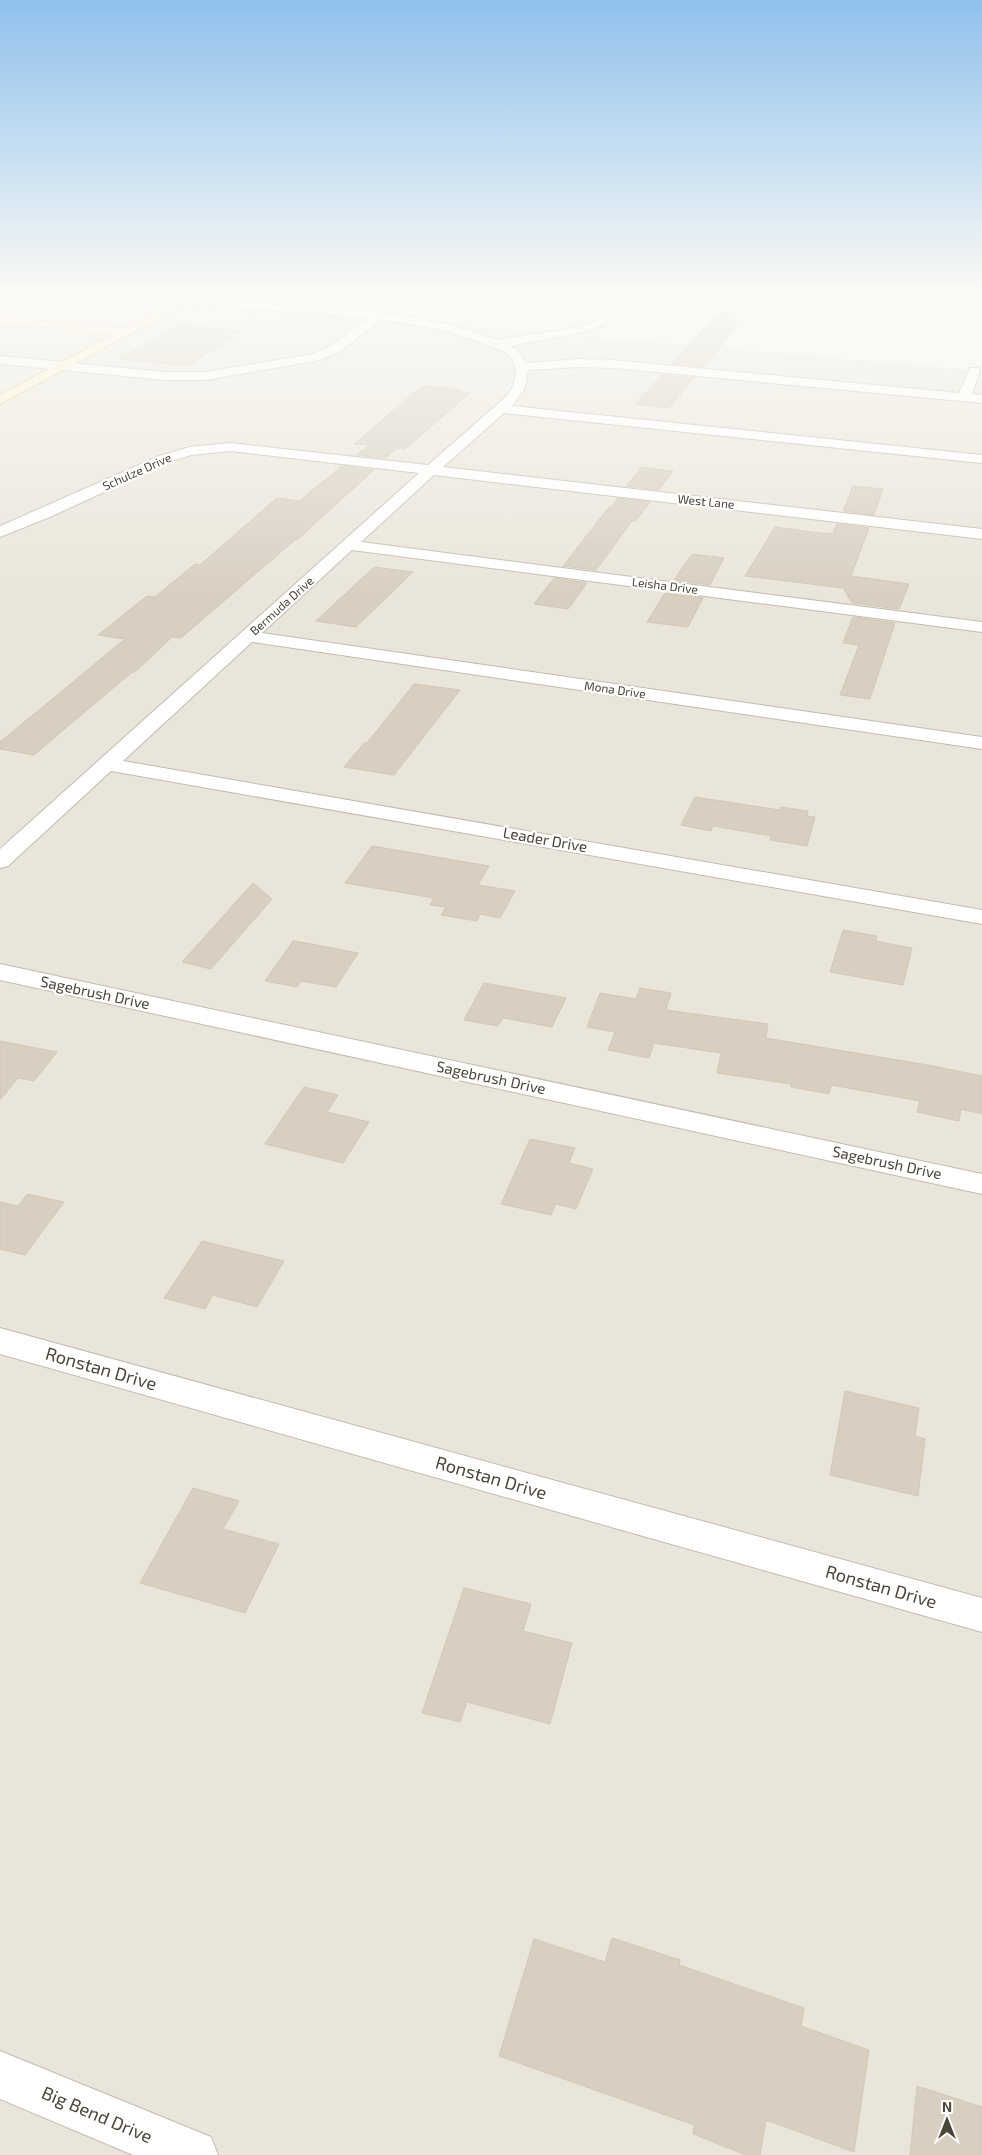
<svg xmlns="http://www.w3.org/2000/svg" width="982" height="2155" viewBox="0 0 982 2155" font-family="'Exo 2',sans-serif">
<rect width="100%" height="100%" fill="#f6f3ec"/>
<path fill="#eae5da" d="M186,301L982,371V2155H0V325L106,335Z"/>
<path fill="#d8cfc1" stroke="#d3c7b4" d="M721,310L738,325L703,367L672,364Z
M178,325L242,331L188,366L119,359Z
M662,375L694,378L669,408L635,404Z
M422,386L459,389L457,391L470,393L405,449L397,448L386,458L356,455L370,445L354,444Z
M342,466L374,470L298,539H296L181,638L172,637L135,672H132L34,755L0,749V742L125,639L98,635L147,596L155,597L195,564L200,565L277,498L299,501Z
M641,467L673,471L659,490L627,486Z
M853,486L883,489L874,515L843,511Z
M618,498L650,502L636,521H632L596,570L563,566L609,507H611Z
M837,524L869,528L851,576L909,584L899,609L852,603L843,588L745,576L775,527L828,534L833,533Z
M692,554L724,558L710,585L674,580Z
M374,567L413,572L356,627L316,621Z
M554,578L587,583L568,609L534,604Z
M665,593L703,598L688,627L647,622Z
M853,617L895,623L870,699L840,695L859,645L843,643Z
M414,684L460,690L394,775L344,767L365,742L367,743Z
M695,797L780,810L781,807L808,811L807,816L815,817L807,846L770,840L772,836L713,826L711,831L681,825Z
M372,846L489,866L478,885L515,891L500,918L480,914L477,921L441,915L446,907L430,905L434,898L345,883Z
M253,883L272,899L211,969L182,962Z
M843,930L877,936L876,941L912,948L903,985L830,972Z
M293,941L306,943L358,953L336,987L301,981L297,987L265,981Z
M484,983L566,998L552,1027L503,1018L498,1026L464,1020Z
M640,988L671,993L666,1010L768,1024L766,1038L928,1065L982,1076V1114L961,1109L959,1121L917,1112L920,1101L831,1085L829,1094L791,1087V1084L717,1073L721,1053L654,1043L649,1058L608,1050L615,1032L587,1027L600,993L636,999Z
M0,1041L57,1052L34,1081L18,1078L0,1100Z
M304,1087L338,1095L327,1112L369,1122L343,1163L265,1144Z
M530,1139L575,1148L569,1163L593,1169L576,1209L556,1204L551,1215L501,1204Z
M27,1194L64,1202L25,1255L0,1249V1202L18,1206Z
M202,1241L284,1261L257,1307L213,1295L205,1309L164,1298Z
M845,1391L919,1408L915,1436L925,1439L918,1496L830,1475Z
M193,1488L239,1501L223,1529L279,1544L245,1613L140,1583Z
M464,1588L531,1604L523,1631L572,1643L550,1724L467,1702L460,1722L422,1713Z
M612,1938L680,1960L679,1965L804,2008L801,2026L869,2050L854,2152L766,2120L760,2155H746L693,2134L694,2125L499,2056L534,1939L605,1962Z
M917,2086L982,2107V2155H910Z"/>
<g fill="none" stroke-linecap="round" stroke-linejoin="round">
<g stroke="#c2bbae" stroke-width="2">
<path id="street" d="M113,295H158L394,314L453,325L497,340L579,327L596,321L606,309L616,305L658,295H679L678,297L623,310L614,313L604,325L585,332L510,346L516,349L526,363L579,359L613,360L959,393L970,368H978L980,371L972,394L982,395V403L613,368L579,367L528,370L525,388L512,406L982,455V463L504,413L443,467L982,529V539L434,475L361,542L982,622V632L352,550L262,633L982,737V749L252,642L123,761L982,910V924L111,771L8,866L0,868V849L419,473L230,451L191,455L169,462L50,517L0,537V526L159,456L190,447L230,443L428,465L507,396C515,385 520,368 510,357C505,351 496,348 489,346C454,331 418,324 381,320L340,351L320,360L206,380H165L0,364V356L165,372H206L313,354L332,345L368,318L118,298Z
M0,964L982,1174V1194L0,980Z
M0,1328L982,1598V1632L0,1354Z
M0,2051L211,2137L218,2155H133L0,2099Z"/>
</g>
<g stroke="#d6c79b" stroke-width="2">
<path id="secondary" d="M188,295H202L0,404V395L114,334L0,323V317L126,328Z"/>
</g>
<use href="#street" fill="#fff" fill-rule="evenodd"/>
<use href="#secondary" fill="#fff3cd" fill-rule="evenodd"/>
</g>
<linearGradient id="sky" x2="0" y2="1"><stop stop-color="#8fc1ec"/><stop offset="0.49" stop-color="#fbfaf6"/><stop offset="1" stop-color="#fbfaf6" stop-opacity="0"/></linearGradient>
<rect width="982" height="597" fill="url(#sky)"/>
<g text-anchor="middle" stroke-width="4.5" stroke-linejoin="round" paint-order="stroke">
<g font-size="12" fill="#4b4439" stroke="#fff">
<text transform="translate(137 472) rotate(-24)" y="4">Schulze Drive</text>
<text transform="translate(706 502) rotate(6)" y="4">West Lane</text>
<text transform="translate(665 586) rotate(7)" y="4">Leisha Drive</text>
<text transform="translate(282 606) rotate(-42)" y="4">Bermuda Drive</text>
<text transform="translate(615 690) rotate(8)" y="4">Mona Drive</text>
</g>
<g font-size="15" fill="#4b4439" stroke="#fff">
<text transform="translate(545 840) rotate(10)" y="5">Leader Drive</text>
<text transform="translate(95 993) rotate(12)" y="5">Sagebrush Drive</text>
<text transform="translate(491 1078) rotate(12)" y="5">Sagebrush Drive</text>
<text transform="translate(887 1163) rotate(12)" y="5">Sagebrush Drive</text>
</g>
<g font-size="18" fill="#4b4439" stroke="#fff">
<text transform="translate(101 1369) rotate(16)" y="6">Ronstan Drive</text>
<text transform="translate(491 1478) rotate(16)" y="6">Ronstan Drive</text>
<text transform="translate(881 1587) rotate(16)" y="6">Ronstan Drive</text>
<text transform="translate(97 2115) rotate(23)" y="6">Big Bend Drive</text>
</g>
</g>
<g transform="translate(947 2120)" stroke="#ffffff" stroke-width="4" paint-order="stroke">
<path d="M0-4L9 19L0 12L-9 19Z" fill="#4b4439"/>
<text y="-8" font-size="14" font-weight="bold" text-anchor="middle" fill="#4b4439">N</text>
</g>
</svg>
